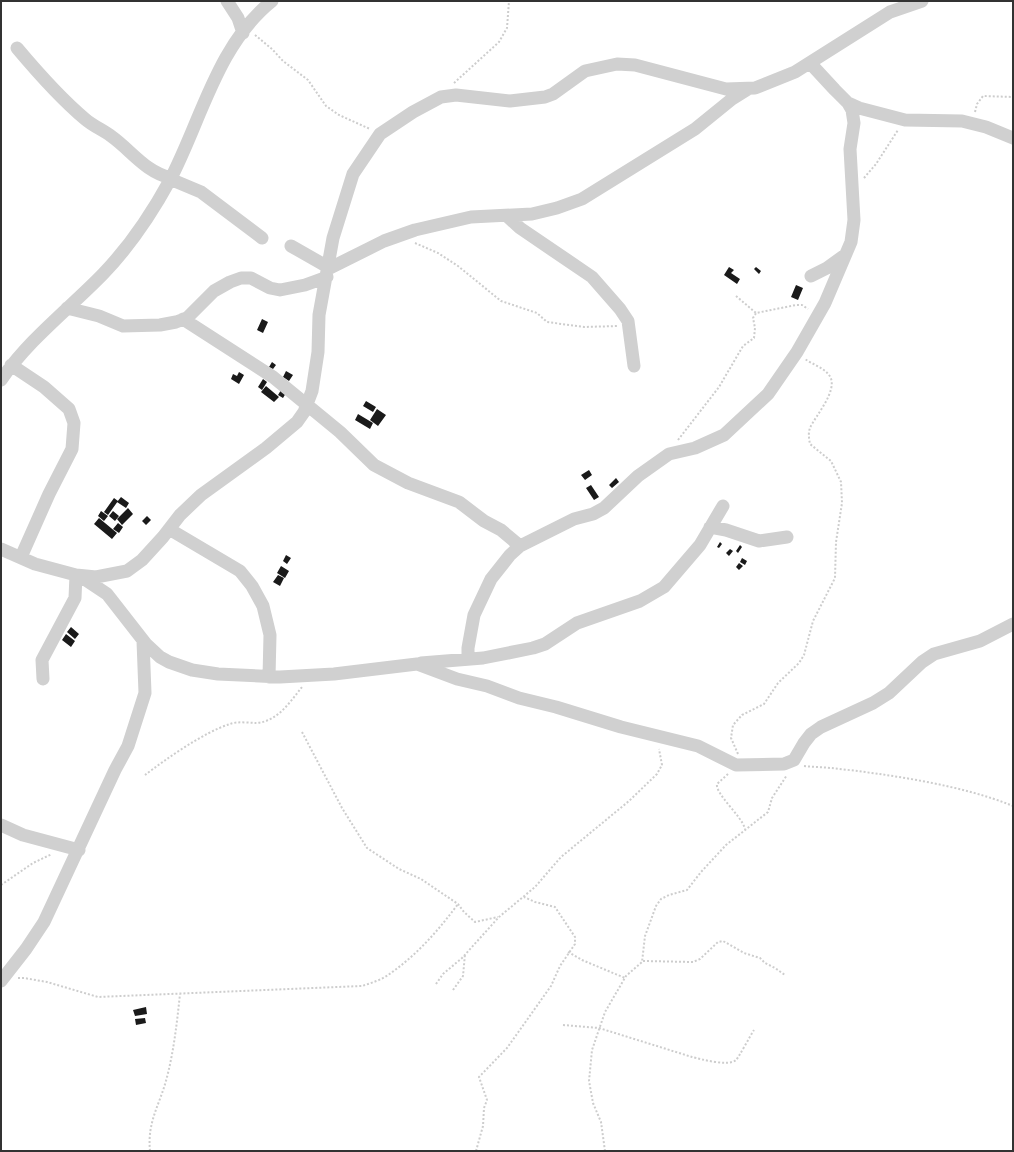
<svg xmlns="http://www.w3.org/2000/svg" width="1014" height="1152" viewBox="0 0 1014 1152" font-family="'Fira Sans Condensed',sans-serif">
<rect width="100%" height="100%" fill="#fff"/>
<path fill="#1a1a1a" d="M729,267L734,270L731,273L740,279L737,284L724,275Z
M756,267L761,271L759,274L754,269Z
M796,285L803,288L798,300L791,297Z
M262,319L268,322L263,333L257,330Z
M272,362L276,365L273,369L269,367Z
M286,371L293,375L289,381L283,377Z
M239,372L244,375L239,384L231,379L233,374L237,376Z
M263,379L267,382L262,390L258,387Z
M266,386L279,397L274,402L261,392Z
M281,390L286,393L283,398L278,395Z
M366,401L376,407L373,412L363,406Z
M377,409L386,415L378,426L370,420Z
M358,414L373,423L370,429L355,420Z
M589,470L592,475L585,480L581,475Z
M616,478L619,482L612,488L609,485Z
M591,485L599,497L594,500L586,488Z
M121,497L129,503L126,508L117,502Z
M114,498L118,501L108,515L104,512Z
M128,508L133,514L122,525L117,519Z
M101,511L108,516L104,521L98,516Z
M113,511L119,516L115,521L109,516Z
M147,516L151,520L146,525L142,521Z
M99,518L117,533L112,539L94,524Z
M118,523L123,527L119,533L113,529Z
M720,542L722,544L719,548L717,547Z
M740,545L742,547L738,553L736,551Z
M730,549L733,551L729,556L726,553Z
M286,555L291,558L287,564L283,561Z
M742,558L747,561L745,565L740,562Z
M739,563L743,566L739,570L736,567Z
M281,566L289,571L285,578L277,573Z
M278,575L284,578L280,586L273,582Z
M71,627L79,634L75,639L67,632Z
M66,634L75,641L71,647L62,640Z
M146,1007L147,1014L135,1016L133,1010Z
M145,1018L146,1023L136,1025L135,1019Z"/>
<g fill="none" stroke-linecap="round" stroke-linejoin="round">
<path stroke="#cdcdcd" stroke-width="2" stroke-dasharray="2 2" stroke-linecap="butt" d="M255,35L272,49L283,61L308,80L326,106L339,115L370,129
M454,83L499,42L507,28L509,1
M975,112L977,104L983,96L1013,97
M864,178L876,164L898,130
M415,243L438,253L458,266L501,301L537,313L547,322L584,327L618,326
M736,296L756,313L796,305H802L808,309
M678,440L719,387L743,346L754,338L755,328L753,318L756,313
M302,732L342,808L367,848L399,869L421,879L458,904L464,912L475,922L498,917
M738,754L731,738L733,725L742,715L764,704L778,683L799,663L804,655L813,621L835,578L836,542L842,503L841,482L831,461L810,444C809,439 808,433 810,428C815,416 840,389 829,375C824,368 812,364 805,359
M804,766C813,767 822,767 831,768C887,774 962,785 1013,806
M728,774L717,784C715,794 742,816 745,829
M145,775C166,759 204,732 230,724C238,721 249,723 257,723C278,721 290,702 302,687
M1,885L33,863L52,854
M568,952L582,960L625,978
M643,961L693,962L700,959L718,942L723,941L744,953L760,958L765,963L775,968L785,975
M18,978H24L47,982L98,997L362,986C371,983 381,980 388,975C416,956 438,931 458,904
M436,984L443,974L462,958L499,917L535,887L561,857L629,801L657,774L662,765L659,749
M453,990L463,976L465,954
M563,1025L599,1028L692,1057C701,1059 728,1067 736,1060C739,1057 750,1036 754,1030
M150,1151C147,1121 160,1105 167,1077C174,1050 177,1022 180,994
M476,1151L483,1126L484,1108L487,1100L479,1077L507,1048L551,986L560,966L575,944V937L555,907L535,902L524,897
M605,1151L601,1122L593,1103L589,1081L592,1050L605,1012L626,976L642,962L645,936L656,906L661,899L669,895L687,890L701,872L726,845L768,812L772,798L787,775"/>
<path stroke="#d0d0d0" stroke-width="13" d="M227,1L238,18L243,33
M17,48C38,73 60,98 85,119C93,126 103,130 111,136C132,151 144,171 171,178
M810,63L835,90L848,103L859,108L905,120L962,121L986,127L1013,138
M170,179L201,192L262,238
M508,217L520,228L592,277L620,309L628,321L634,366
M291,246L328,267
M328,269L384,241L415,230L471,217L532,214L557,208L582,199L695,129L732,99L748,89
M811,276L827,268L845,255
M67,308L99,316L123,326L160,325L176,322L187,318L214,291L230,282L241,278H251L270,288L280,290L305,285L327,277
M183,319L273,377L340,432L374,465L408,483L459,502L484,521L501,530L520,546
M11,365L44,387L69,409L74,423L72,449L49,494L21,557
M1,380C29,339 69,309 103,274C129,247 152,213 170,180C201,121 217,45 272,1
M710,527L726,530L759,541L787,537
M169,529L240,571L252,586L263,606L270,635L269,677
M1,549L35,564L76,575L96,577L127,571L142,560L163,537L180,515L201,495L266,448L297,422L304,412L312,391L318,352L319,315L333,238L353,174L380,134L413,112L441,97L456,95L510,101L545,97L553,94L585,71L617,64L635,65L726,89L755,88L795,72L890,12L922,1
M80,576L107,594L146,644L160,657L169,662L192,670L218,674L280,677L334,674L417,664L457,679L487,686L519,698L556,707L621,727L698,746L736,765L784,764L794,760L804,743L811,734L821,727L873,703L889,693L922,662L934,654L980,641L1013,624
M468,659V648L474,615L491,579L510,555L520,546L574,519L593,514L604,508L638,476L669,454L695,448L724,435L768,394L797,352L825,303L851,242L854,220L850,149L854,123L852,110L848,103
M421,663L483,658L533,648L545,644L577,623L640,601L664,587L700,545L723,506
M43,679L42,660L75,598L76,575
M1,825L23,835L79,850
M1,981L26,949L44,922L115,770L128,746L145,693L143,641"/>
</g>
<rect width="1014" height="1152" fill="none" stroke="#333333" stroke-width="4"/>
</svg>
